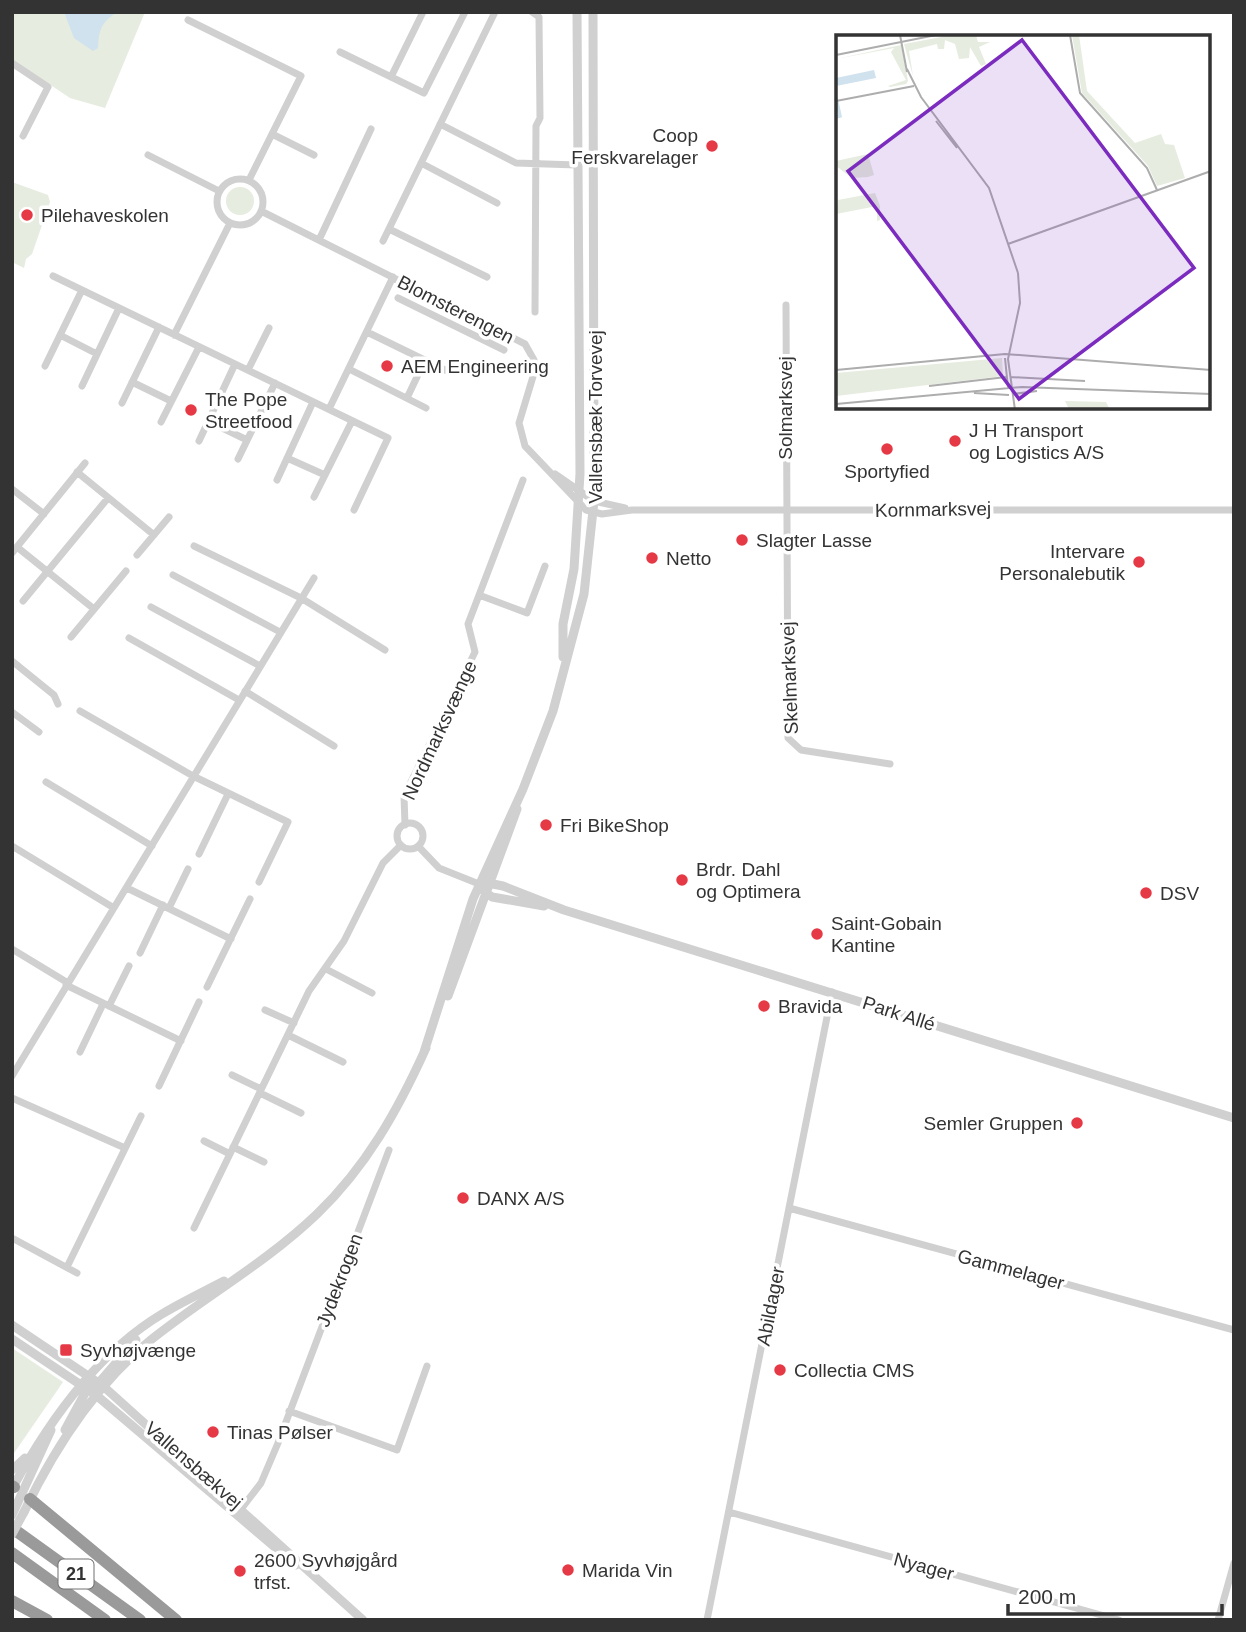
<svg xmlns="http://www.w3.org/2000/svg" width="1246" height="1632" viewBox="0 0 1246 1632" font-family="Arial,sans-serif">
<rect width="100%" height="100%" fill="#fff"/>
<path fill="#e6ecdf" d="M12,12H145L105,108L70,98L12,59Z
M12,182L48,195L50,202L32,254L26,259L24,268L12,262Z
M226 201a14 14 0 1 1 28 0a14 14 0 1 1-28 0Z
M12,1348L63,1382L12,1456Z"/>
<path fill="#cfe2ee" d="M64,12H117C101,23 99,29 98,48L93,51L74,38Z"/>
<g fill="none" stroke-linecap="round" stroke-linejoin="round">
<path stroke="#d0d0d0" stroke-width="7" d="M532,12L539,17L540,118L536,126L535,312
M188,20L301,76L249,180
M340,52L424,93L465,12
M12,63L48,87L23,136
M391,77L423,12
M440,124L516,163L577,165
M272,134L314,155
M148,155L219,191
M421,163L497,203
M217 202a23 23 0 1 1 46 0a23 23 0 1 1-46 0Z
M261,211L525,344L534,360L535,370L519,423L525,446L586,510L602,514L632,510H1234
M389,229L487,277
M319,240L371,129
M383,241L495,12
M53,276L388,438L354,510
M398,298L504,350
M786,305L788,738L801,750L890,764
M367,332L445,370
M60,335L97,354
M174,335L230,223
M45,366L82,290
M349,369L426,408
M248,370L269,328
M132,382L171,401
M82,386L119,308
M407,398L425,360
M122,403L159,327
M329,409L393,277
M208,421L247,440
M161,422L199,347
M199,441L235,364
M287,458L325,475
M238,459L275,383
M77,472L154,535
M555,474L594,501L625,508
M277,480L313,402
M12,489L44,514
M314,497L352,421
M194,546L301,598L385,650
M17,547L94,609
M12,553L85,463
M137,555L169,517
M173,575L280,632
M479,595L527,613L545,566
M23,601L108,498
M151,607L260,666
M71,637L126,571
M129,638L239,700
M12,661L54,695L58,704
M245,691L334,746
M80,711L193,776L288,822L259,882
M12,712L39,732
M46,782L152,846
M397 836a13 13 0 1 1 26 0a13 13 0 1 1-26 0Z
M405,825L404,796L475,652L468,624L523,480
M12,846L114,908
M418,846L439,868L479,884
M199,854L228,794
M127,888L231,939
M169,908L188,869
M12,949L68,983
M140,953L163,905
M326,969L372,993
M66,985L181,1041
M207,987L250,899
M109,1006L129,966
M265,1010L294,1023
M288,1035L343,1062
M80,1052L103,1004
M232,1075L261,1089
M12,1076L314,578
M159,1086L199,1002
M260,1093L301,1113
M12,1098L125,1148
M204,1141L230,1154
M233,1147L264,1162
M789,1208L1234,1330
M194,1228L309,991L344,941L383,863L401,845
M12,1238L77,1273
M67,1267L141,1116
M289,1411L397,1450L427,1366
M729,1512L1119,1620
M238,1513L261,1483L278,1443L389,1150
M707,1620L832,992
M1218,1620L1234,1563"/>
<path stroke="#d0d0d0" stroke-width="9" d="M563,657V624L574,569L580,474L577,12
M488,883L503,886L564,910L1234,1118
M484,891L492,897L544,906
M448,996L517,809
M424,1052L473,899L523,789L553,711L584,594L594,501L593,12
M12,1325L103,1386L363,1620
M12,1339L96,1395L296,1565
M97,1385L136,1340
M65,1430L90,1384
M12,1470L25,1458
M12,1489C47,1424 97,1353 162,1314C182,1302 203,1292 224,1281
M24,1512C55,1447 95,1385 152,1339C206,1296 267,1262 317,1214C366,1167 398,1110 426,1048
M12,1515L51,1430"/>
<path stroke="#9a9a9a" stroke-width="12" d="M12,1486L14,1487
M30,1499L176,1620
M12,1528L140,1620
M12,1553L105,1620
M12,1601L47,1620"/>
<path stroke="#d0d0d0" stroke-width="9" d="M12,1534L24,1512"/>
</g>
<g fill="#e63946" stroke="#fff" stroke-width="2.5">
<circle cx="712" cy="146" r="7"/>
<circle cx="27" cy="215" r="7"/>
<circle cx="387" cy="366" r="7"/>
<circle cx="191" cy="410" r="7"/>
<circle cx="955" cy="441" r="7"/>
<circle cx="887" cy="449" r="7"/>
<circle cx="742" cy="540" r="7"/>
<circle cx="652" cy="558" r="7"/>
<circle cx="1139" cy="562" r="7"/>
<circle cx="546" cy="825" r="7"/>
<circle cx="682" cy="880" r="7"/>
<circle cx="1146" cy="893" r="7"/>
<circle cx="817" cy="934" r="7"/>
<circle cx="764" cy="1006" r="7"/>
<circle cx="1077" cy="1123" r="7"/>
<circle cx="463" cy="1198" r="7"/>
<rect x="59" y="1343" width="14" height="14" rx="3.5"/>
<circle cx="780" cy="1370" r="7"/>
<circle cx="213" cy="1432" r="7"/>
<circle cx="568" cy="1570" r="7"/>
<circle cx="240" cy="1571" r="7"/>
</g>
<g text-anchor="middle" stroke-width="7" stroke-linejoin="round" paint-order="stroke">
<rect fill="#fff" stroke="#707070" stroke-width="2" x="58.5" y="1559.5" width="35" height="29" rx="5"/>
<g font-size="18" font-weight="bold" fill="#333">
<text x="76" y="1580">21</text>
</g>
<g font-size="19" fill="#333" stroke="#fff" text-anchor="start">
<text x="698" y="142" text-anchor="end">Coop<tspan x="698" dy="22">Ferskvarelager</tspan></text>
<text x="41" y="222">Pilehaveskolen</text>
<text x="401" y="373">AEM Engineering</text>
<text x="205" y="406">The Pope<tspan x="205" dy="22">Streetfood</tspan></text>
<text x="969" y="437">J H Transport<tspan x="969" dy="22">og Logistics A/S</tspan></text>
<text x="887" y="478" text-anchor="middle">Sportyfied</text>
<text x="756" y="547">Slagter Lasse</text>
<text x="1125" y="558" text-anchor="end">Intervare<tspan x="1125" dy="22">Personalebutik</tspan></text>
<text x="666" y="565">Netto</text>
<text x="560" y="832">Fri BikeShop</text>
<text x="696" y="876">Brdr. Dahl<tspan x="696" dy="22">og Optimera</tspan></text>
<text x="1160" y="900">DSV</text>
<text x="831" y="930">Saint-Gobain<tspan x="831" dy="22">Kantine</tspan></text>
<text x="778" y="1013">Bravida</text>
<text x="1063" y="1130" text-anchor="end">Semler Gruppen</text>
<text x="477" y="1205">DANX A/S</text>
<text x="80" y="1357">Syvhøjvænge</text>
<text x="794" y="1377">Collectia CMS</text>
<text x="227" y="1439">Tinas Pølser</text>
<text x="254" y="1567">2600 Syvhøjgård<tspan x="254" dy="22">trfst.</tspan></text>
<text x="582" y="1577">Marida Vin</text>
</g>
<g font-size="19" fill="#333" stroke="#fff">
<text transform="translate(456 309) rotate(27)" y="7">Blomsterengen</text>
<text transform="translate(785 408) rotate(-90)" y="7">Solmarksvej</text>
<text transform="translate(595 417) rotate(-90)" y="7">Vallensbæk Torvevej</text>
<text transform="translate(933 509) rotate(-1)" y="7">Kornmarksvej</text>
<text transform="translate(789 678) rotate(-92)" y="7">Skelmarksvej</text>
<text transform="translate(439 730) rotate(-65)" y="7">Nordmarksvænge</text>
<text transform="translate(899 1013) rotate(18)" y="7">Park Allé</text>
<text transform="translate(1011 1269) rotate(15)" y="7">Gammelager</text>
<text transform="translate(339 1280) rotate(-69)" y="7">Jydekrogen</text>
<text transform="translate(770 1306) rotate(-79)" y="7">Abildager</text>
<text transform="translate(194 1465) rotate(41)" y="7">Vallensbækvej</text>
<text transform="translate(924 1566) rotate(15)" y="7">Nyager</text>
</g>
</g>
<g transform="translate(836 35)">
<rect width="374" height="374" fill="#fff"/>
<path d="M116,0H140L142,7H154L143,12L150,29L145,31L134,12L133,23L123,24L119,9L109,5L108,14H102L101,9L73,16L77,41L68,9ZM236,0H243L251,56L299,108L325,99L329,109L338,110L349,143L321,151L312,131L246,58ZM65,10L72,46L70,49L54,52L52,51L70,45L55,17L58,13L0,24ZM32,119L38,140L32,142L16,143L0,131V126ZM39,158L44,171V185L41,186V171L0,179L2,165ZM166,323L167,341L0,361V338ZM229,366L270,367L273,373L233,374Z" fill="#e6ecdf"/>
<path d="M38,35L40,43L0,51V43Z" fill="#cfe2ee"/>
<path fill="none" stroke="#cfe2ee" stroke-width="3.5" d="M0,63L4,81L0,82"/>
<path fill="none" stroke="#adadad" stroke-width="2" d="M64,0L71,37M234,0L244,58L311,133L321,155M0,20L100,0M71,34L85,62L153,153L182,238M0,66L78,51M100,86L121,113M172,209L375,136M169,323L172,353M0,335L169,319L375,335M174,342L249,346M93,351L170,342M138,358L173,360M177,359L201,356M0,369L186,352L375,359M179,375L172,324L184,268L182,238"/>
<path fill="#7b2cbf" fill-opacity="0.15" stroke="#7b2cbf" stroke-width="3.5" d="M186,5L358,233L183,364L12,136Z"/>
<rect width="374" height="374" fill="none" stroke="#333" stroke-width="3.5"/>
</g>
<rect width="1246" height="1632" fill="none" stroke="#333333" stroke-width="28"/>
<path d="M1008 1604v10h214v-10" fill="none" stroke="#333333" stroke-width="3.5"/>
<text x="1018" y="1604" font-size="21" fill="#333333" stroke="#ffffff" stroke-width="5" paint-order="stroke">200 m</text>
</svg>
